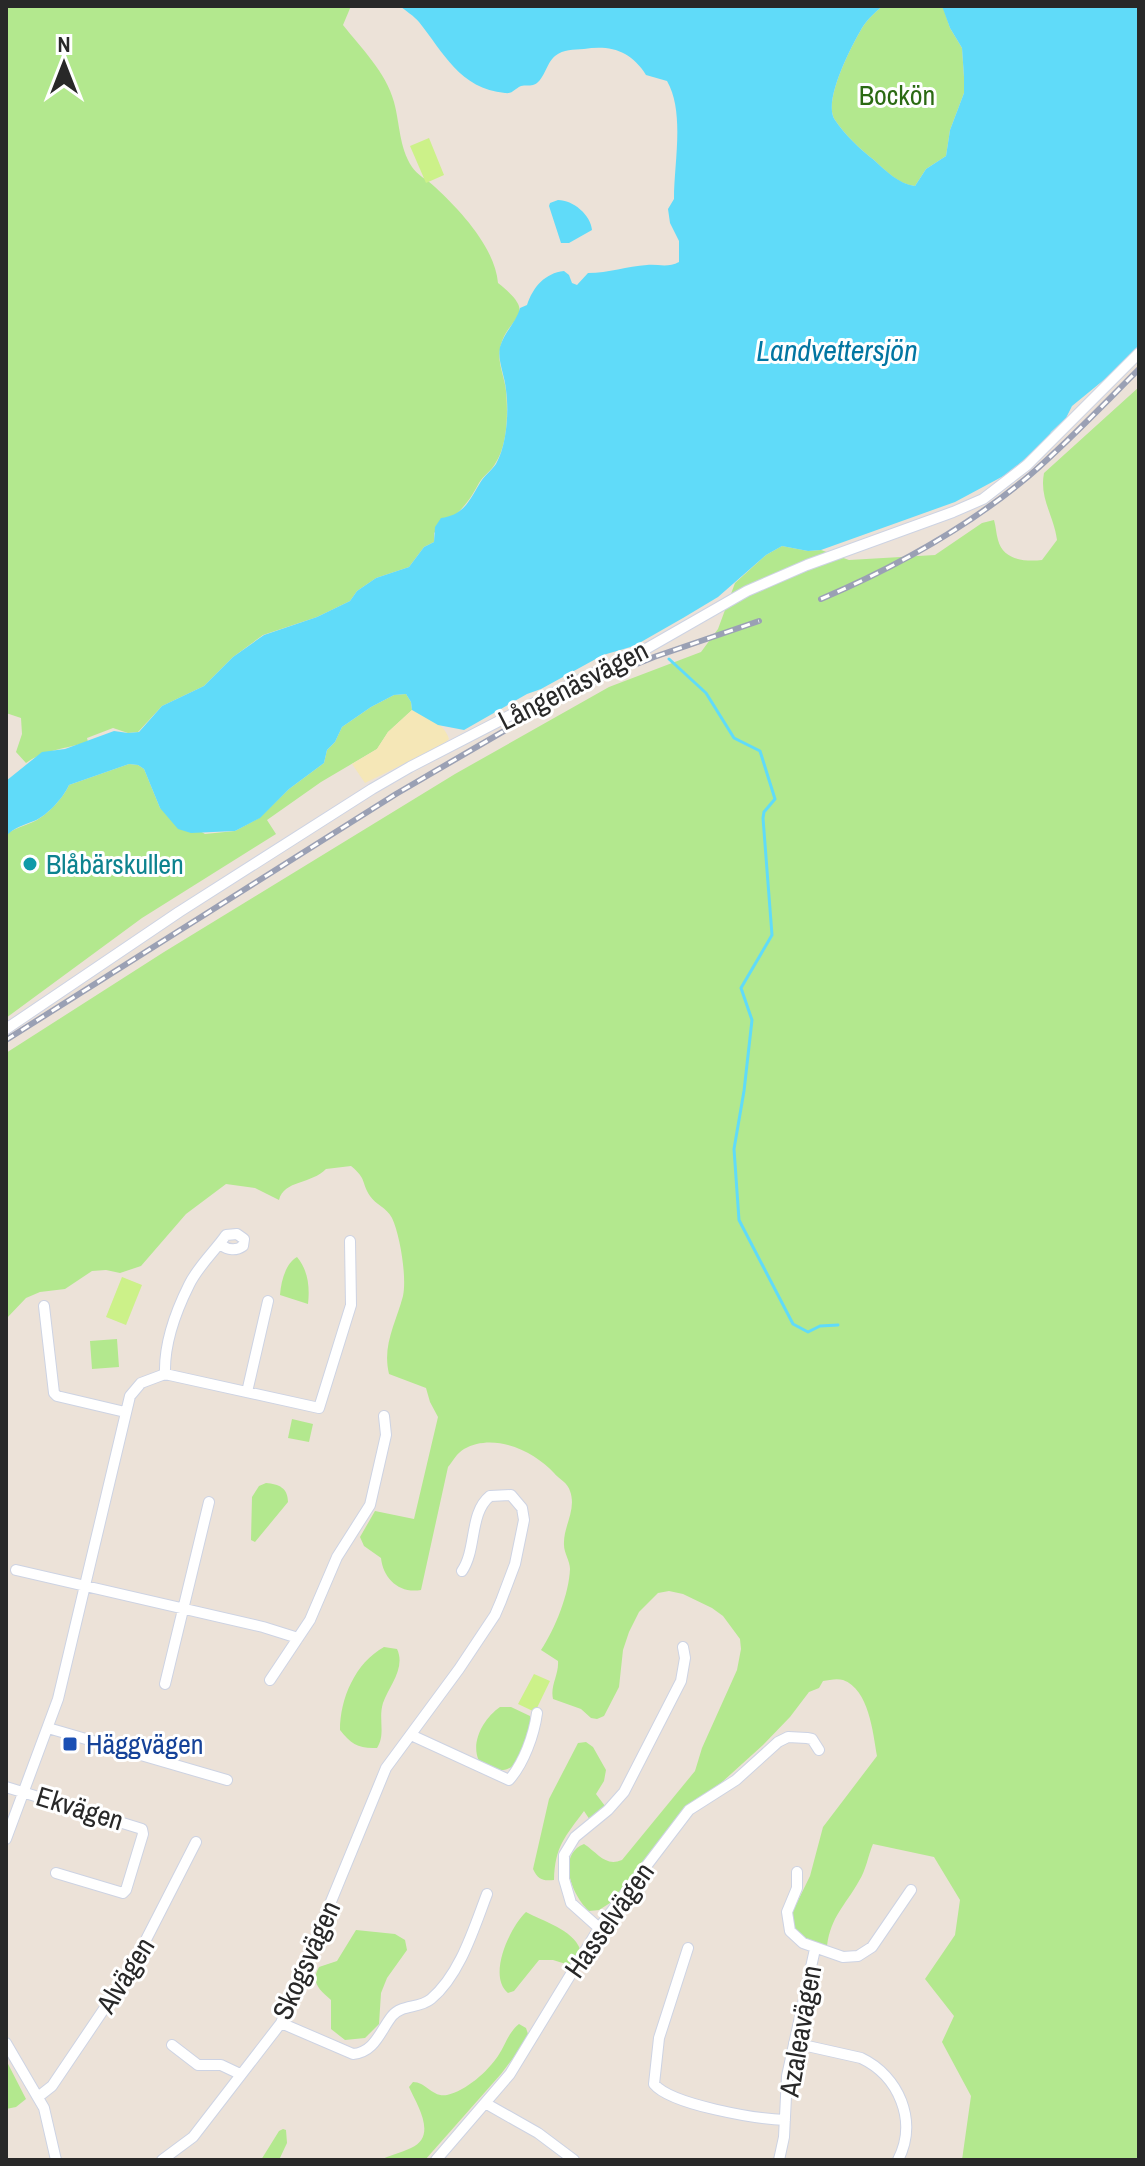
<svg xmlns="http://www.w3.org/2000/svg" width="1145" height="2166" viewBox="0 0 1145 2166" font-family="'Archivo Narrow',sans-serif">
<rect width="100%" height="100%" fill="#ece2d8"/>
<path fill="#b3e88e" d="M6,6H351L343,25C361,48 386,72 394,102C400,124 399,147 412,167C417,175 428,180 435,187C461,211 495,248 498,283C542,318 506,315 500,349C497,362 505,378 506,391C508,413 508,445 495,464C491,471 483,476 479,483C466,508 456,515 434,533V542L424,547L409,567L376,578L357,591L350,601L317,617L263,635L233,657L204,686L162,706L138,732L128,733L113,728L87,738L88,742C65,749 46,749 26,763L16,752L22,734L21,718L6,713Z
M883,6L943,7L950,28L962,48L964,77V93L950,130L946,156L926,169L915,186C898,184 886,171 874,160C861,150 844,134 835,120C822,102 852,45 862,28C867,20 875,12 883,6Z
M1139,387V2160H962L971,2096L942,2042L954,2016L925,1979L955,1935L960,1900L934,1857L873,1844C868,1856 866,1870 859,1881C845,1906 831,1916 827,1946L813,1943L800,1936L792,1923V1913L810,1876L823,1827L877,1756C873,1733 869,1689 843,1680C837,1678 829,1680 823,1681L819,1688L809,1692L790,1717L763,1745L721,1783L696,1800L610,1903L599,1910L589,1911C572,1896 556,1855 584,1844C598,1853 605,1867 622,1860L695,1771L702,1748L737,1670L741,1649L740,1639L723,1616L712,1608L683,1594L669,1591L658,1593L639,1612L629,1632L623,1650L619,1687L604,1716L597,1719L591,1718L581,1709L553,1699C550,1685 559,1675 558,1661L541,1650C555,1629 569,1594 570,1569C570,1561 564,1553 564,1545C563,1526 577,1510 570,1491C568,1483 559,1479 554,1473C534,1451 494,1432 464,1449C457,1453 453,1461 448,1467L421,1590C399,1594 383,1578 381,1558L364,1546L360,1537L375,1511L414,1519L438,1417L430,1402L426,1388L389,1374C382,1345 396,1323 403,1296C407,1277 400,1235 392,1218C386,1207 376,1205 370,1196C361,1182 367,1179 351,1166L326,1169C312,1184 284,1180 279,1200L255,1188L226,1184L186,1214L141,1266L120,1273L106,1270L92,1271L65,1289L40,1292L26,1298L6,1319V1053L164,952L455,774L609,687L701,652L718,629L735,583L766,555L782,546L808,551L821,550L849,560L935,555L982,523L994,520C996,527 996,533 998,540C1003,560 1025,562 1042,560L1057,540C1054,516 1039,498 1044,473Z
M406,694L411,702L412,710L388,732L377,749L321,782L267,820L276,834L142,918L6,1018L7,834C17,827 28,825 37,820C49,813 64,797 69,785L129,764L138,765L144,769L160,808L205,834L235,831L259,818L289,789L324,763L327,750L335,742L342,727L371,707L394,695Z
M297,1257C308,1270 310,1287 308,1304L280,1295C281,1282 285,1264 297,1257Z
M117,1339L119,1367L92,1369L90,1341Z
M292,1419L313,1424L309,1442L288,1438Z
M266,1483C279,1484 288,1488 288,1502L255,1542L251,1540L252,1497L259,1486Z
M384,1647L397,1649C406,1668 389,1686 383,1703C378,1719 386,1734 377,1748C359,1749 351,1744 340,1730C340,1699 355,1663 384,1647Z
M500,1707H511L530,1716C531,1731 522,1769 503,1770C495,1771 487,1765 479,1761C470,1742 484,1718 500,1707Z
M586,1742L593,1747L606,1770L604,1781L596,1794L605,1806L590,1820L584,1811C565,1837 555,1846 554,1880C543,1881 538,1880 533,1869L549,1799L578,1743Z
M526,1912C543,1921 573,1930 580,1949L569,1965L553,1960H539L514,1991L508,1993C487,1976 510,1927 526,1912Z
M356,1930L395,1934L405,1940L407,1950L387,1978L381,1993L379,2024L365,2038L345,2040L331,2029V2000C320,1990 310,1983 319,1967L337,1961Z
M519,2024L526,2028L529,2037L501,2074L425,2160H380C390,2155 401,2153 411,2148C438,2136 417,2105 409,2087L413,2082C426,2082 433,2098 447,2095C466,2091 488,2071 498,2056C506,2044 508,2033 519,2024Z
M6,2060L26,2099L16,2107L6,2109Z
M283,2129L286,2130L287,2143L279,2160H261L279,2131Z"/>
<path fill="#f5e7b7" d="M412,710C426,715 445,724 449,739L442,745L365,783L352,764L377,749L388,732Z"/>
<path fill="#ccf189" d="M429,138L444,175L426,183L410,146Z
M122,1277L142,1285L126,1325L106,1317Z
M534,1674L550,1681L535,1712L518,1704Z"/>
<path fill="#60dbf9" d="M400,6H883C875,12 867,20 862,28C852,45 822,102 835,120C844,134 861,150 874,160C886,171 899,184 915,186L926,169L946,156L950,130L964,93V77L962,48L950,28L942,6H1139V345L1116,370L1072,406L1066,418L1051,432L1048,438L1009,473L955,502L821,550L808,551L782,546L766,555L718,597L683,618L634,646L603,655L541,689L527,694L464,730L438,725L412,710L411,702L406,694L394,695L371,707L342,727L335,742L327,750L324,763L289,789L260,818L235,831L191,833L178,829L160,808L144,769L138,765L129,764L69,785C64,797 47,816 34,821C23,825 14,828 6,836V781L42,752L65,749L114,731L128,733L139,732L162,706L204,686L233,657L264,635L317,617L350,601L357,591L376,578L409,567L424,547L434,542L435,527L441,518C464,515 469,501 480,483C484,476 491,471 496,464C507,445 509,411 506,390C505,376 497,360 500,347C504,332 516,323 520,308L527,305C533,287 545,273 564,271L569,275L572,283L577,285L588,273C609,273 627,266 647,265C658,264 668,268 679,262V241L670,223L668,209L674,199C674,163 685,112 667,81L646,75C631,51 611,45 584,49C573,50 564,49 555,56C546,63 544,82 533,85C529,86 525,85 521,86C514,89 513,94 505,93C460,89 443,52 419,22C414,16 406,11 400,6Z
M558,200C573,200 591,215 592,230L569,243H561L549,206L550,203Z"/>
<g fill="none" stroke-linecap="round" stroke-linejoin="round">
<path stroke="#60dbf9" stroke-width="3" d="M669,659L706,693L734,738L760,751L775,799L764,812L763,818L772,935L741,988L752,1020L744,1091L734,1149L739,1220L793,1324L808,1332L820,1326L838,1325"/>
<g stroke="#cdd3e3" stroke-width="12">
<path id="minor" d="M6,1029L179,912L372,789L410,767L573,683L644,650L747,591L807,565L953,512L983,499L1027,465L1139,353
M44,1306L54,1393L57,1396L125,1412
M165,1374C164,1345 176,1311 189,1285C198,1266 215,1251 226,1235L237,1234L244,1239L243,1246C236,1251 228,1250 221,1245
M247,1392L268,1301
M16,1570L263,1627L298,1638
M270,1680L310,1620L337,1557L370,1505L386,1435L384,1416
M165,1684L209,1502
M48,1728L227,1780
M411,1735L509,1780C524,1763 534,1735 537,1713
M6,1787L142,1829L143,1834L126,1890L123,1893L56,1873
M6,1839L58,1699L130,1396L141,1383L165,1374L319,1408L351,1305L350,1241
M797,1872V1888L787,1912L790,1931L803,1943L843,1957L858,1956L872,1947L911,1890
M599,1928L571,1903L564,1879V1855L575,1837L608,1810L624,1792L681,1681L685,1658L683,1647
M688,1948L659,2038L654,2084C671,2105 757,2119 785,2120
M281,2023L353,2054C375,2052 380,2031 392,2016C402,2004 419,2009 431,1999C460,1975 474,1928 487,1894
M6,2043L44,2108L56,2160
M794,2043L861,2058C899,2076 918,2121 898,2160
M172,2045L198,2065H221L240,2074
M38,2097L52,2086L131,1969L196,1842
M485,2103L538,2133L574,2160
M162,2160L193,2137L281,2023L386,1768L459,1669L495,1615L501,1601L515,1564L524,1520L522,1508L511,1495L490,1496C469,1513 477,1549 462,1571
M436,2160L510,2074L599,1928L689,1810L736,1780L778,1742L788,1737L807,1738L812,1739L819,1750
M779,2160L784,2137L787,2076L815,1949"/>
</g>
<use href="#minor" stroke="#fff" stroke-width="10"/>
<g stroke="#9aa0b4" stroke-width="6">
<path id="rail" d="M821,599C896,567 967,528 1030,475C1068,442 1103,405 1139,369
M6,1040L396,794L533,714L602,678L654,657L759,621"/>
</g>
<use href="#rail" stroke="#fff" stroke-width="3" stroke-dasharray="9" stroke-linecap="butt"/>
</g>
<circle fill="#0f9aa8" stroke="#fff" stroke-width="3" cx="30" cy="864" r="8"/>
<rect fill="#1a4fb4" stroke="#fff" stroke-width="3" x="62" y="1736" width="16" height="16" rx="4"/>
<g text-anchor="middle" stroke-width="6" stroke-linejoin="round" paint-order="stroke">
<g font-size="28" fill="#2b6a13" stroke="#fff">
<text x="897" y="105">Bockön</text>
</g>
<g font-size="28" fill="#282828" stroke="#fff">
<text transform="translate(573 685) rotate(-27)" y="10">Långenäsvägen</text>
<text transform="translate(80 1808) rotate(17)" y="10">Ekvägen</text>
<text transform="translate(609 1920) rotate(-55)" y="10">Hasselvägen</text>
<text transform="translate(306 1960) rotate(-66)" y="10">Skogsvägen</text>
<text transform="translate(125 1975) rotate(-58)" y="10">Alvägen</text>
<text transform="translate(800 2031) rotate(-80)" y="10">Azaleavägen</text>
</g>
<g font-size="28" fill="#0d838f" stroke="#fff" text-anchor="start">
<text x="46" y="874">Blåbärskullen</text>
</g>
<g font-size="28" fill="#164399" stroke="#fff" text-anchor="start">
<text x="86" y="1754">Häggvägen</text>
</g>
<g font-size="30" font-style="italic" fill="#0276a2" stroke="#fff">
<text x="837" y="361">Landvettersjön</text>
</g>
</g>
<rect width="1145" height="2166" fill="none" stroke="#282828" stroke-width="16"/>
<g transform="translate(64 64)" stroke="#ffffff" stroke-width="6" paint-order="stroke">
<path d="M0-6L14 30L0 20L-14 30Z" fill="#282828"/>
<text y="-12" font-size="22" font-weight="bold" text-anchor="middle" fill="#282828">N</text>
</g>
</svg>
